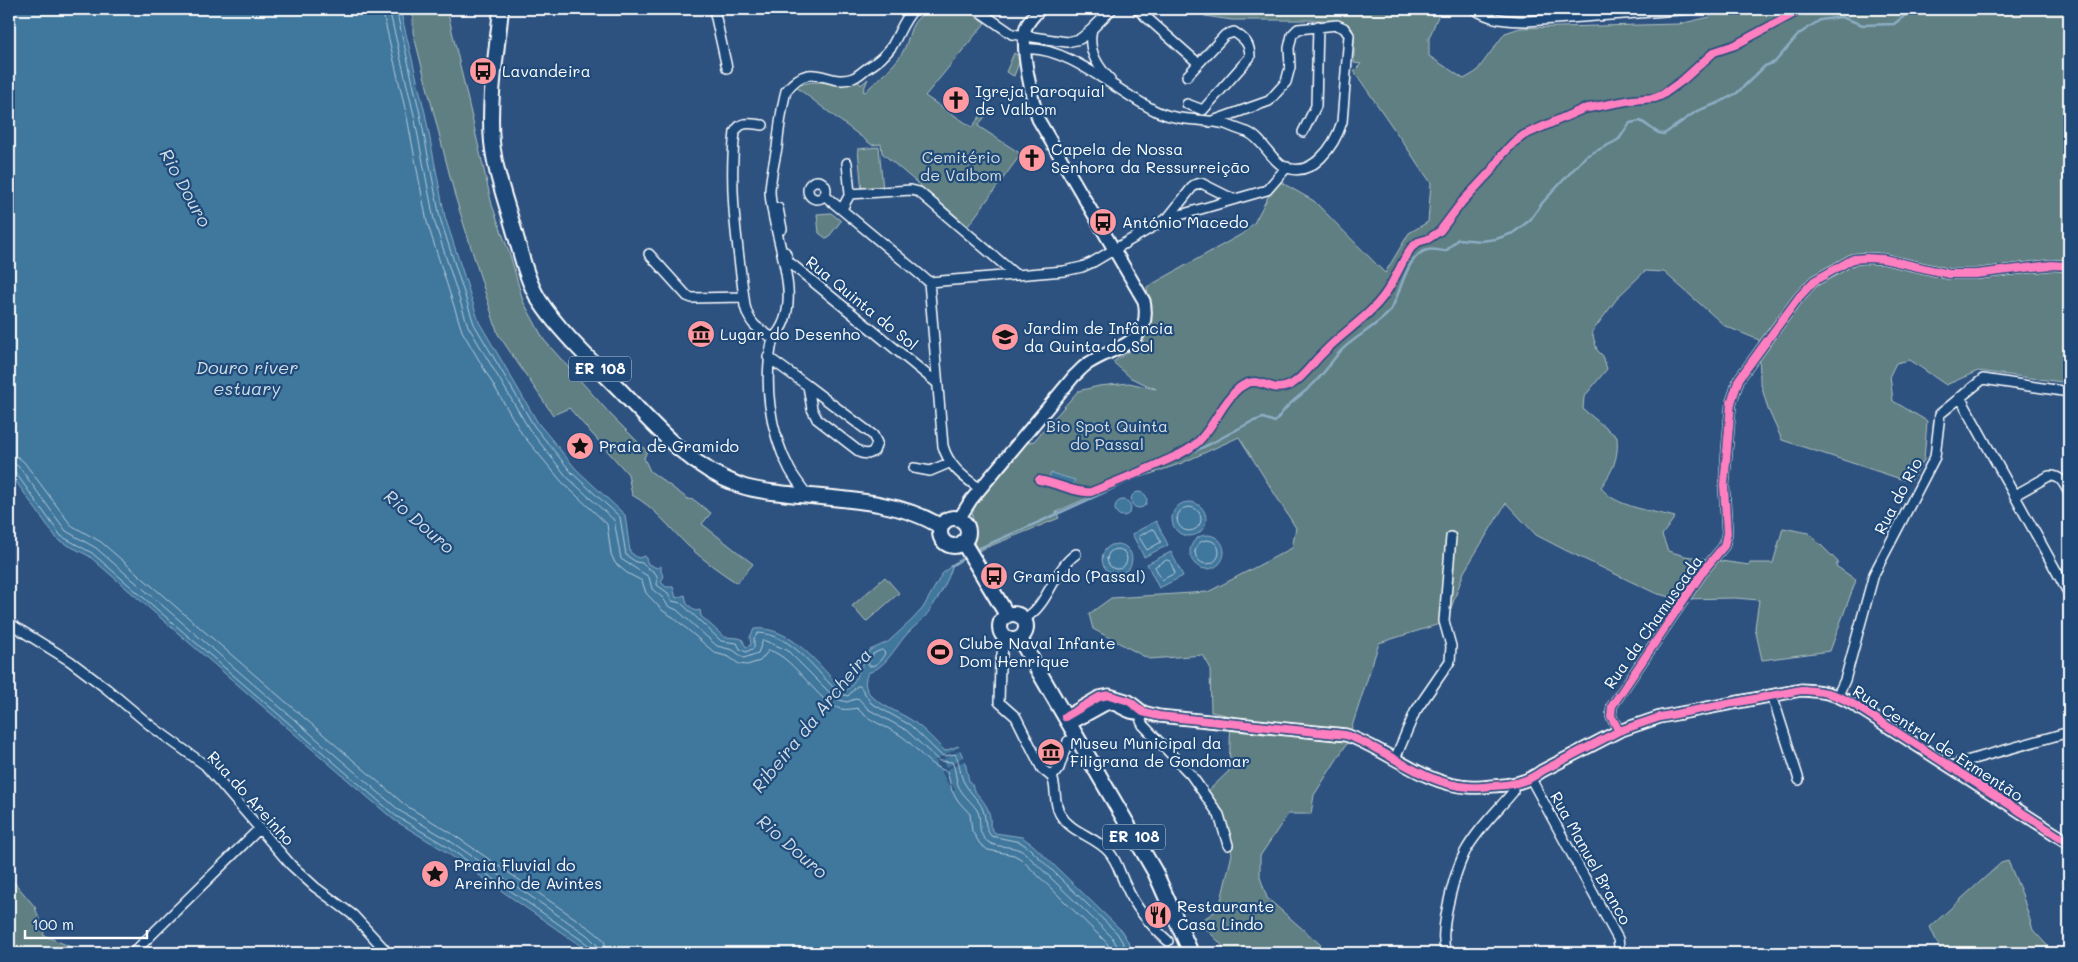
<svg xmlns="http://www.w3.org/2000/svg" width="2078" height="962" viewBox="0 0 2078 962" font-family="Mali,sans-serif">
<rect width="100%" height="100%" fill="#2e5280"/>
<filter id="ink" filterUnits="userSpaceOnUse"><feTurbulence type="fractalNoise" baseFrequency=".02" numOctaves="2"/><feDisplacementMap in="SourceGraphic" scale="10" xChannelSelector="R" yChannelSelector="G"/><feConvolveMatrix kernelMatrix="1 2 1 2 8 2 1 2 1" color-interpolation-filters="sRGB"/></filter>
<g filter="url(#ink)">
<path fill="#5f7f83" stroke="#afbfc1" d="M413,9H447L492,205L511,258L523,301L544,340L611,415L647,451L644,458L650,471L688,499L694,500L711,513L702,524L753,564L737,583C720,572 702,559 687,545C669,527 654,507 632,495L628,474L569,408L553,415L498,334L455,196L413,32Z
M930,9H967L985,23L925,96L972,127L985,110L988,112L978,126L1021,154L968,226L882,153L881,144L872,145L796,87C816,76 837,88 858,81L861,85L868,79L863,91L865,92C874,83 895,65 901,55C913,35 905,24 930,9Z
M1198,9H1441L1429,38V56L1464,79L1476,72L1505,33L1520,28L1679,24L1710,17L1718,9H2069V383L1978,371L1946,385L1910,360L1896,363L1890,375L1893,401L1927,421L1924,460L1910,482L1782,440L1768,409L1760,381L1759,340L1725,326L1664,272L1645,271L1619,296L1592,332L1597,350L1603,356L1607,369L1584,397L1583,409L1617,437C1619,457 1613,471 1601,487C1613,507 1654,511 1675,517L1662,535L1668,551L1685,556L1749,565L1750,563H1773L1783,528L1809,533L1838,562L1836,566L1856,580L1830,651L1762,660L1755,628L1759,600L1735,598L1677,599L1655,593L1565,550L1536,535L1506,503L1464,572L1446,622L1379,643L1346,745L1314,795L1311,814H1288L1260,856V877L1267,898L1329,952L1328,953H1225L1221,944L1199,922L1219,909L1232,854L1225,816L1207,792L1229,771L1231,716L1211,712L1210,667L1203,655L1149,659L1093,629L1089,614L1111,598L1208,592L1292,548L1296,528L1239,437L1182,463L1107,489L1056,512L1059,518L978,551L973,540L975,531L972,515L975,505L1026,443L1034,441L1078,391L1099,386L1129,383L1156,389L1131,378L1113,362L1143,342L1151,320L1147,287L1242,234L1254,223L1277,180L1314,201L1385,273L1409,233L1428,222L1431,183L1354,71L1361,64L1354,63V37L1352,28L1329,20H1232L1205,16Z
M1014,53L1021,57L1014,76L1006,72Z
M879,147L883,190L862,192L858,149Z
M831,213L841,221L827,239L819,233L817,214Z
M885,577L899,593L866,622L852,606Z
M2008,861L2022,894L2033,930L2054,953H1942L1930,927L2001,863Z
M9,876L35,907L44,933L43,935L85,953H9Z"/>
<path fill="#41779d" stroke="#8dadc4" d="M9,9H400L425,113L445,217L479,322L538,423L576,469L625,515L630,552L638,558L645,556L648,564L657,568L661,566V572L664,576L661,582L666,587H673L676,598L685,595L687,604L696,611L700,610L701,616L724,637L738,638L742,639L746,647L751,645L750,637L754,629C791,625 819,666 842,689L846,691L852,685L870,650L888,642L912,620L923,608L942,574L953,564C948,582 935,605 923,619C917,625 911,629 906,635C894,649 886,667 868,673C854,699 899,710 914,722C925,730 935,741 945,751L958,746L965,762L969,781L973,786V789C983,801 992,809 990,826L995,833L1022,837L1033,845L1121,930L1135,953H591L440,848L394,820L89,556L58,540L9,472Z
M1051,473L1075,480L1073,485L1049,477Z
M1131 500a8 8 0 1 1 16 0a8 8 0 1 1-16 0Z
M1115 508a8 8 0 1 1 16 0a8 8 0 1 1-16 0Z
M1172 519a17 17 0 1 1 34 0a17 17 0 1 1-34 0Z
M1156,521L1168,545L1144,557L1132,534Z
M1190 552a17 17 0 1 1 34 0a17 17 0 1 1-34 0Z
M1102 559a15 15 0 1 1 30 0a15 15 0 1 1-30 0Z
M1171,552L1183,576L1159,588L1147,564Z"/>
<path fill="#2e5280" d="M959,747L961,750L942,760L945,766L948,767L964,756L966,760L944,771L955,790L952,791L935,760Z"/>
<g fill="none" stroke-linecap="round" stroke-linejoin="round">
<path stroke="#b3c9d8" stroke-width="1" d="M382,9L407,117L427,222L462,331L522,434L562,482L607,524L611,554L615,563L627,573L642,581L646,593L663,611L673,617L715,653L729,657L739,664L747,665L760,661L769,650C797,659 817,703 841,709C847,710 852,709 857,708C868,721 886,726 900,735C917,746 927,767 947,771L952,791L959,802L970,814L972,831L980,844L988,850L1014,855L1021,859L1106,942L1113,953
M389,9L414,115L434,220L468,326L529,429L567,477L614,520L621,559L649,577L652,589L663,598L668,606L677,610L717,646L733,650L744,658L758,653L763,640L787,650L836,699L847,702L858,698L868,709L906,730L939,761L952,762C956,769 955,777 958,785C962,795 971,801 977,810C983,821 975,832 988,842C998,849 1013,844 1025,853L1112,937L1121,953
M396,9L420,114L440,218L474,324L534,426L572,473L620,517L626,555L636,562L642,563C645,568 657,571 657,577C658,580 657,583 657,585L668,593L672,601L681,603L721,641L737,643L740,649L746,652L754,648V638L758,633C793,634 816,672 840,694L848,696L857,686H860L871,703L910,725L941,755L945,756L955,754C961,763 959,776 965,784C970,793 980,801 983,810C987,821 983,825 991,836L1020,842L1029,848L1117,933L1129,953
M9,456L18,457L24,462L71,525L101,542L405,805L451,833L592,930L604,940L607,953
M9,463L15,464L20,468L66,531L96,548L400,811L447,839L587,935L597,945L600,953
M9,469L15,472L61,536L92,553L396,816L443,844L583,941L592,948L593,953
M1177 519a12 12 0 1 1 24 0a12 12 0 1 1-24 0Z
M1152,529L1155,530L1161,542L1147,550L1139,537Z
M1195 552a12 12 0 1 1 24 0a12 12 0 1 1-24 0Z
M1107 559a10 10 0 1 1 20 0a10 10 0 1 1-20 0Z
M1167,560L1170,561L1175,573L1162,580L1155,567Z
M882,650L885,653C882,659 876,667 869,666L868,664L873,654Z"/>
<path stroke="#8dadc4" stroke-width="2.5" d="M973,551L1046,519L1210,444L1251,422L1263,418L1275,422C1279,417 1282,412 1287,407C1295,398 1309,390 1318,379C1328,369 1334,356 1345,347C1356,337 1383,321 1390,311C1401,295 1405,256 1427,250C1434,248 1439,251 1446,251L1458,239L1481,241L1496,239L1513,233L1530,220L1543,202L1586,156L1614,142L1619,139L1630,123L1640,121C1650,125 1654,134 1664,134L1697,111L1718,103L1737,93L1765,66L1775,62L1799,34L1820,20L1841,17L1863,25L1894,24L1913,9
M951,566L967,556"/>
<g stroke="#fff" stroke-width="12">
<path id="minor" d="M714,9L727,68
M976,9L1012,34L1067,42L1080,39L1092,29C1087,49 1096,65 1110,79
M1137,9L1198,63
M1474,9C1491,20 1507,21 1527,21L1693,9
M1092,29L1112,9
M1025,49C1066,44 1121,95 1158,112C1181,122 1203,118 1225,124C1233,127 1240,130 1247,132C1262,138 1271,160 1283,166C1312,181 1335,144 1342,122L1349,35L1344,28L1337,25L1298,29L1292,35L1289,48L1290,67L1286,82L1269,101L1210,122
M1187,104L1203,110L1250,57C1250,44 1245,39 1234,32L1225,35L1187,76
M763,125C752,124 741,120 735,132C728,190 738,248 745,306C750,325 757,328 773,338C763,381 769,431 790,470C795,479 802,488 808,496
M1303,132L1316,106L1318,26
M808 190a9 9 0 1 1 18 0a9 9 0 1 1-18 0Z
M850,194L911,190L919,192L1016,275
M824,195L929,282L1064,271L1082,267L1093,262L1166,219L1267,190L1287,167
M778,208L782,229
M842,209L850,194L847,163
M1167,219L1194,185L1201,183L1233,199
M785,252L789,262L937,383
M649,254L687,296L692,298L744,297
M929,282L943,446C949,467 964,477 980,489
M773,338C809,303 770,233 770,190C771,176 774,162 777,148C779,129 781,110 786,91C812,57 827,88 853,78C858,76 862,72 866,69C876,63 885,56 892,46C899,34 904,19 914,9
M768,357L808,386L812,409L817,419L861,453L868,454L874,451L877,443L873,435L808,386
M1960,397L2069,594
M914,468L930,471L949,463
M2015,495L2049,476C2061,475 2064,484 2069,493
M1024,619C1050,604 1052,571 1076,554
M9,623L70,661L107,689L151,726L205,765L291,865L315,887L353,915L388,953
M1005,638L1000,665L999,702L1016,717L1042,769L1052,777
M1772,695L1799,780
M1838,695L1845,680L1874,574L1935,457L1940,414L1983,379L2069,392
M1143,712L1141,721L1143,725L1191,775L1219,815L1228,845
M1619,731L1611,716L1612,706L1704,570L1724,546L1727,533L1724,486L1731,403L1739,379L1799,297L1814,281L1853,259L1867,258L1884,259L1949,274H1976L2051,265L2069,266
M1395,759L1415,712L1450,661L1451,646L1444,621L1451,537
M1952,768L1959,763L2069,732
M1052,777C1057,788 1053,801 1060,814C1071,833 1095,836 1109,852C1118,862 1120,875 1126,886C1136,909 1150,925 1168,941
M1052,777L1059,768L1068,741
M1531,779L1618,939L1620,953
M133,953L260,828
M1446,953C1442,940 1444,929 1446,915C1450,894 1455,872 1465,852C1477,830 1497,811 1513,792V785"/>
</g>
<g stroke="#fff" stroke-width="15">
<path id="tertiary" d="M959,519L971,500L1074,376C1079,372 1083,366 1089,363C1115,346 1153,344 1144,301L1038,119C1032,98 1020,48 1026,27C1029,20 1035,14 1040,9
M1065,717L1099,697L1109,695L1129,701L1143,712L1159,716L1346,735C1387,749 1424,785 1469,787C1476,788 1484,787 1492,786C1511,785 1526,783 1542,771L1619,731L1660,717L1801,690C1823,691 1834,693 1853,704L2069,843
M1070,724L1108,703C1121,704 1130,717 1143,712"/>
</g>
<g stroke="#fff" stroke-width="18">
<path id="primary" d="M501,9C497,51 488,100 492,142C495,172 506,201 514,230C521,253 526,279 539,300C561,334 595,364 623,393C657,429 692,468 739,485C754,491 773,492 789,494C837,499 901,500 941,527
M940 532a14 14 0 1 1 28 0a14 14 0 1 1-28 0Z
M963,542L1007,615
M1000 627a13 13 0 1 1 26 0a13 13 0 1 1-26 0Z
M1020,639L1155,872L1191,953"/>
</g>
<use href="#minor" stroke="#1f4a7a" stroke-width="9"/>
<use href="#tertiary" stroke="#1f4a7a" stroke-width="11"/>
<use href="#primary" stroke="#1f4a7a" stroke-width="14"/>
<g stroke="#1f4a7a" stroke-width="11">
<path id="cycleway" d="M1039,480C1054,482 1078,494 1091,492C1116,482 1141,472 1165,461C1176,456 1189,451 1198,442C1214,427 1222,402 1239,388C1262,371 1268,397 1292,384C1305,376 1313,362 1324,352C1343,332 1369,317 1385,294C1395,280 1401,263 1411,248L1418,242L1428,239L1440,231L1462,202L1491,171L1502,155L1513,143L1524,135L1583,109L1632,100L1655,98L1662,95L1683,80L1714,52L1735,45L1802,9
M1065,717L1099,697L1109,695L1129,701L1143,712L1159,716L1346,735C1387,749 1424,785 1469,787C1476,788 1484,787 1492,786C1511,785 1526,783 1542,771L1619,731L1660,717L1801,690C1823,691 1834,693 1853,704L2069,843
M1619,731L1611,716L1612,706L1704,570L1724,546L1727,533L1724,486L1731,403L1739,379L1799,297L1814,281L1853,259L1867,258L1884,259L1949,274H1976L2051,265L2069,266"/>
</g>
<use href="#cycleway" stroke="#ff80c0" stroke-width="8"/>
</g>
</g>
<defs>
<g id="bus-disc" transform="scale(1.4375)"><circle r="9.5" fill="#ff9aa2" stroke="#1f4a7a"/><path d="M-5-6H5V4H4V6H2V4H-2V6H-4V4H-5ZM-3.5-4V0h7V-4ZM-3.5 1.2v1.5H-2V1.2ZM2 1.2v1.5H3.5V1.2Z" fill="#111"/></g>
<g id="church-disc" transform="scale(1.4375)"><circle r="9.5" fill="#ff9aa2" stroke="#1f4a7a"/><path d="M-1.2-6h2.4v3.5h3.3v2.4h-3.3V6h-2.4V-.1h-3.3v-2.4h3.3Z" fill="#111"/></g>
<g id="museum-disc" transform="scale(1.4375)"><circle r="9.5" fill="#ff9aa2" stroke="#1f4a7a"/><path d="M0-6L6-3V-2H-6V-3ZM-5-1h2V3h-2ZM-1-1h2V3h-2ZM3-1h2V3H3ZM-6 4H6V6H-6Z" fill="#111"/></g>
<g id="school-disc" transform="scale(1.4375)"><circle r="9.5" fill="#ff9aa2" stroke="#1f4a7a"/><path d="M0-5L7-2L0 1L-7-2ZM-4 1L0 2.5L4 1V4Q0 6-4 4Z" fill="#111"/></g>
<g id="sight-disc" transform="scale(1.4375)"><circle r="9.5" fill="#ff9aa2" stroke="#1f4a7a"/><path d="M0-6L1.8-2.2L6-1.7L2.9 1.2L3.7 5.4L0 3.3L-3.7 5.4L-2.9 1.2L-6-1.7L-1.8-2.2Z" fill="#111"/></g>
<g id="stadium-disc" transform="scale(1.4375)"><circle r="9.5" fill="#ff9aa2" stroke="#1f4a7a"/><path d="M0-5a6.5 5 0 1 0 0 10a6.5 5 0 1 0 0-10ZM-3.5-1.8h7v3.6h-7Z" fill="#111"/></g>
<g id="restaurant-disc" transform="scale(1.4375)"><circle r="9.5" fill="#ff9aa2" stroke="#1f4a7a"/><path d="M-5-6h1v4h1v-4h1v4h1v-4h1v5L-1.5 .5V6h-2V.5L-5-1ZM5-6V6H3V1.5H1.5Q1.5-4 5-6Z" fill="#111"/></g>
</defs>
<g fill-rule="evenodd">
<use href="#bus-disc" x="483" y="71"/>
<use href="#church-disc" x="956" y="100"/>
<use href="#church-disc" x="1032" y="158"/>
<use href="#bus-disc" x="1103" y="222"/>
<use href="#museum-disc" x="701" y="334"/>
<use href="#school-disc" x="1005" y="337"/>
<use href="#sight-disc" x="580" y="446"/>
<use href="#bus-disc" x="994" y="576"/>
<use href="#stadium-disc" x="940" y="652"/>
<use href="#museum-disc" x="1051" y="752"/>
<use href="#sight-disc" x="435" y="874"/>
<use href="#restaurant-disc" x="1158" y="915"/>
</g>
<g text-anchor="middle" stroke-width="4.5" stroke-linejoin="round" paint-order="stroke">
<g fill="#1f4a7a" stroke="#bcc9d7" stroke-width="1">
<rect x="569" y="356.5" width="62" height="25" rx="4"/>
<rect x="1103" y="824.5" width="62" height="25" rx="4"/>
</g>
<g font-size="15" font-weight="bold" fill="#fff">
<text x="600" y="374">ER 108</text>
<text x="1134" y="842">ER 108</text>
</g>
<g font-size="16" fill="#fff" stroke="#1f4a7a" text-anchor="start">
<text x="502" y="77">Lavandeira</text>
<text x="975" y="97">Igreja Paroquial<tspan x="975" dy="18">de Valbom</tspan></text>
<text x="1051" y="155">Capela de Nossa<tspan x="1051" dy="18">Senhora da Ressurreição</tspan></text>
<text x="1122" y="228">António Macedo</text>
<text x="1024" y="334">Jardim de Infância<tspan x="1024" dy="18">da Quinta do Sol</tspan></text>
<text x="720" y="340">Lugar do Desenho</text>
<text x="599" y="452">Praia de Gramido</text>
<text x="1013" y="582">Gramido (Passal)</text>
<text x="959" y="649">Clube Naval Infante<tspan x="959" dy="18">Dom Henrique</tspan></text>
<text x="1070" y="749">Museu Municipal da<tspan x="1070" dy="18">Filigrana de Gondomar</tspan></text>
<text x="454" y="871">Praia Fluvial do<tspan x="454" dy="18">Areinho de Avintes</tspan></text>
<text x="1177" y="912">Restaurante<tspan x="1177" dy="18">Casa Lindo</tspan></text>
</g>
<g font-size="16" fill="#d7dfe0" stroke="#1f4a7a">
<text x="961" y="163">Cemitério<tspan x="961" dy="18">de Valbom</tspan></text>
<text x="1107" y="432">Bio Spot Quinta<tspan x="1107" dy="18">do Passal</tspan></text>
</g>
<g font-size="16" fill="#fff" stroke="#1f4a7a">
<text transform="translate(862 303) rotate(39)" y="6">Rua Quinta do Sol</text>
<text transform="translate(1898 496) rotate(-62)" y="6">Rua do Rio</text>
<text transform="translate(1653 622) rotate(-55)" y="6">Rua da Chamuscada</text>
<text transform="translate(1938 743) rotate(33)" y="6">Rua Central de Ermentão</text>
<text transform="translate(251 798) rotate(48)" y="6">Rua do Areinho</text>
<text transform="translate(1591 858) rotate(61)" y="6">Rua Manuel Branco</text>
</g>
<g font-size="18" font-style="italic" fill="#d0dde6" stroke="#1f4a7a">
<text transform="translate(185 188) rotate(61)" y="6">Rio Douro</text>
<text x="247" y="374">Douro river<tspan x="247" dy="21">estuary</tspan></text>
<text transform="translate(419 522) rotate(41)" y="6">Rio Douro</text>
<text transform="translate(812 721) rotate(-51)" y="6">Ribeira da Archeira</text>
<text transform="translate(792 847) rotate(41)" y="6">Rio Douro</text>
</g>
</g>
<rect width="2078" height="962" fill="none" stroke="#1f4a7a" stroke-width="30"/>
<rect x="15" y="15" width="2048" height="932" fill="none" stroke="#fff" stroke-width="2" filter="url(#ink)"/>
<path d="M25 930v8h122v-8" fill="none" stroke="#ffffff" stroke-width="2.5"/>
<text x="32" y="930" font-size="15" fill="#ffffff" stroke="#1f4a7a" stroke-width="4" paint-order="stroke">100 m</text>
</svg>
